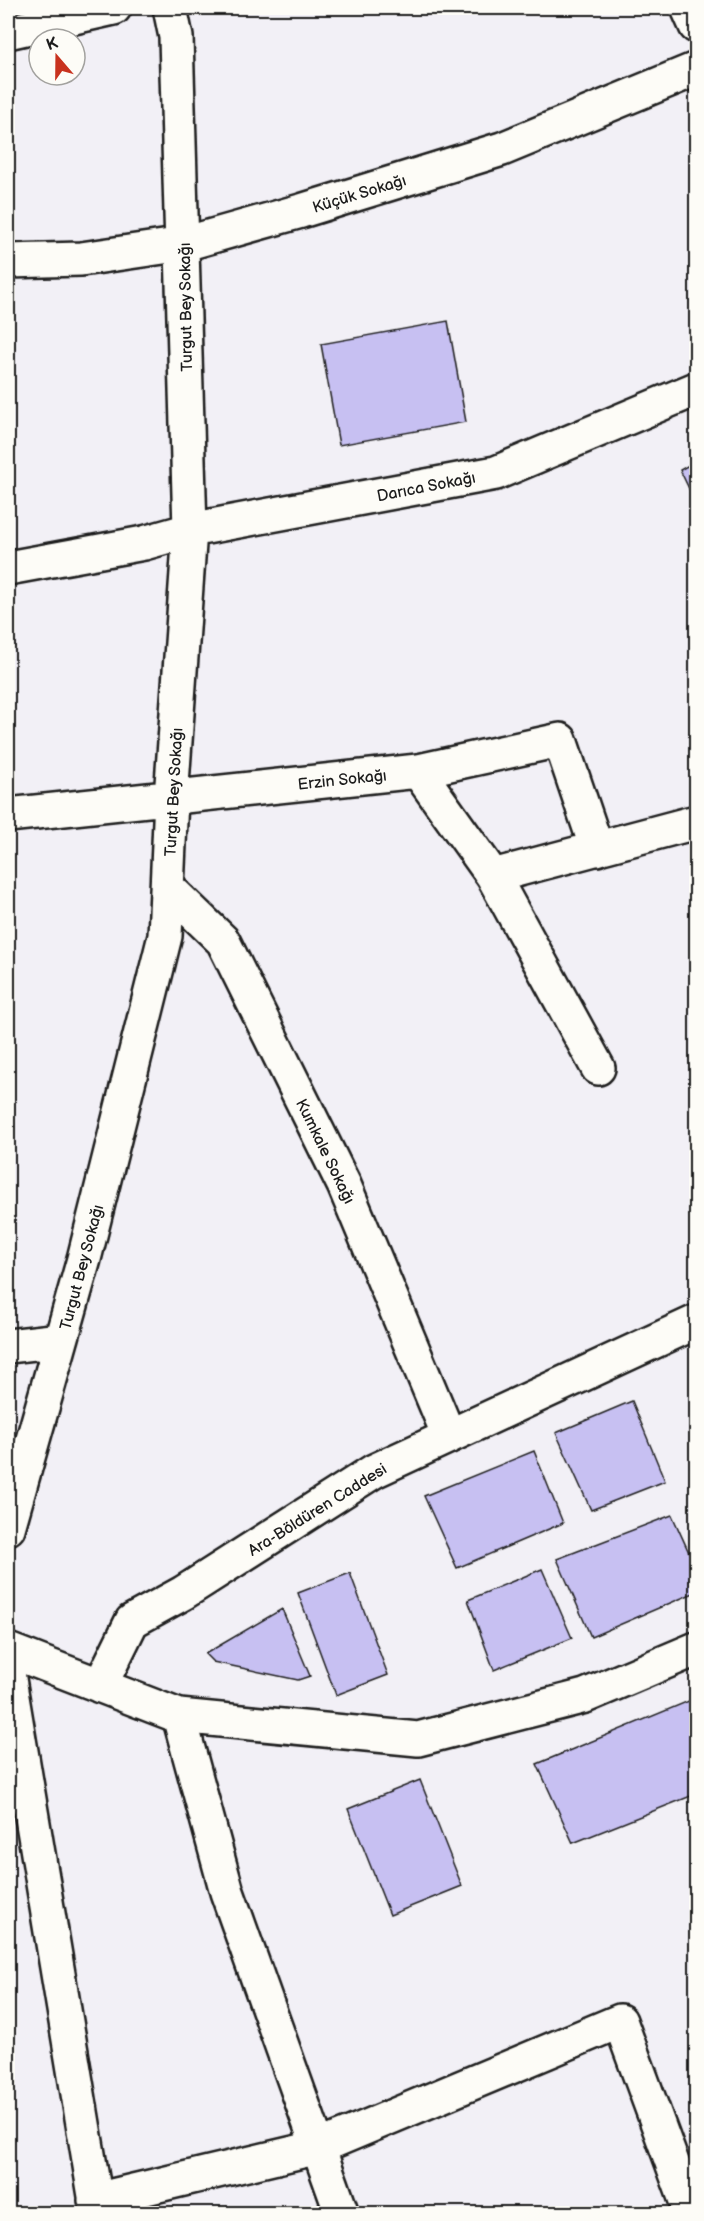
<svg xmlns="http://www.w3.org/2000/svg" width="704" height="2221" viewBox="0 0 704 2221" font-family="'Balsamiq Sans',sans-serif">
<rect width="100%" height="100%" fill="#f2f0f6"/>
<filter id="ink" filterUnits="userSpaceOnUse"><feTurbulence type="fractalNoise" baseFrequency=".0167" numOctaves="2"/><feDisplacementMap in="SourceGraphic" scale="12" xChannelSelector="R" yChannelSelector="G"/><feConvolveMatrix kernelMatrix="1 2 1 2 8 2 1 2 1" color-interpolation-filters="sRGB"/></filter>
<g filter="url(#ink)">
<path fill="#c7c0f2" stroke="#1c1c1c" stroke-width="1.5" d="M448,321L466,422L339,445L321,344Z
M696,461V503L680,470Z
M632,1401L665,1481L591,1510L556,1433Z
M534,1451L563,1523L457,1568L424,1496Z
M672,1515L696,1568V1592L591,1637L557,1559Z
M542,1569L572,1638L494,1670L468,1600Z
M350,1573L388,1675L336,1695L298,1593Z
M282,1609L310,1676L298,1680L213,1662L205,1654Z
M696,1698V1794L573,1843L537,1764Z
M420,1780L462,1886L390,1915L348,1809Z"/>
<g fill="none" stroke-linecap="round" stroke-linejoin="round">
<g stroke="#1c1c1c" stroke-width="38">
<path id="street" d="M688,8L696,26
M8,32L114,8
M8,261L81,259L184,244L301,211L502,149L696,69
M8,568L144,543L190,530L496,473L696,389
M418,771L493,876L598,1068
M8,815L418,771L560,740L597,849
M493,876L696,822
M168,888L223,941L344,1185L449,1436
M8,1346L61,1340
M8,1528L84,1259L165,936L171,798L190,530L176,37L170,8
M8,1673L98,2214
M179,1716L227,1892L342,2214
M95,2200L319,2147L620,2021L691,2214"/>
</g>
<g stroke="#1c1c1c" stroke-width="38">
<path id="secondary" d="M8,1650L179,1716L418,1739L585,1696L696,1649
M100,1686L132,1621L183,1593L374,1471L696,1322"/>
</g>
<use href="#street" stroke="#fdfcf7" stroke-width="33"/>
<use href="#secondary" stroke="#fdfcf7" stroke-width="33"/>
</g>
</g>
<g text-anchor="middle" stroke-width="5" stroke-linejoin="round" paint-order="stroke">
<g font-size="16" fill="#1c1c1c" stroke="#fdfcf7">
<text transform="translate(359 193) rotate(-17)" y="6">Küçük Sokağı</text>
<text transform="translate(185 307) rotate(-91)" y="6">Turgut Bey Sokağı</text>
<text transform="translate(426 486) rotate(-11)" y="6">Darıca Sokağı</text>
<text transform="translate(342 779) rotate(-6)" y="6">Erzin Sokağı</text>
<text transform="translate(173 792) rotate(-87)" y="6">Turgut Bey Sokağı</text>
<text transform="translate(326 1151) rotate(64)" y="6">Kumkale Sokağı</text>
<text transform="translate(81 1267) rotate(-75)" y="6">Turgut Bey Sokağı</text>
<text transform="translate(317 1509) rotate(-32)" y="6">Ara-Böldüren Caddesi</text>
</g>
</g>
<rect width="704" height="2221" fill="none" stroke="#fdfcf7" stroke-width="30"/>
<rect x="15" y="15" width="674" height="2191" fill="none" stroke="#1c1c1c" stroke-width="2" filter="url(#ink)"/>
<g transform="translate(57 57) rotate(340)"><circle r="28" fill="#fdfcf7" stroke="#a3a29f" stroke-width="1.5"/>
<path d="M0-4.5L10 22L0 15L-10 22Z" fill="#c8321e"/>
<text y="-9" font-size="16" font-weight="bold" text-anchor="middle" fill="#1c1c1c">K</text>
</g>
</svg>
